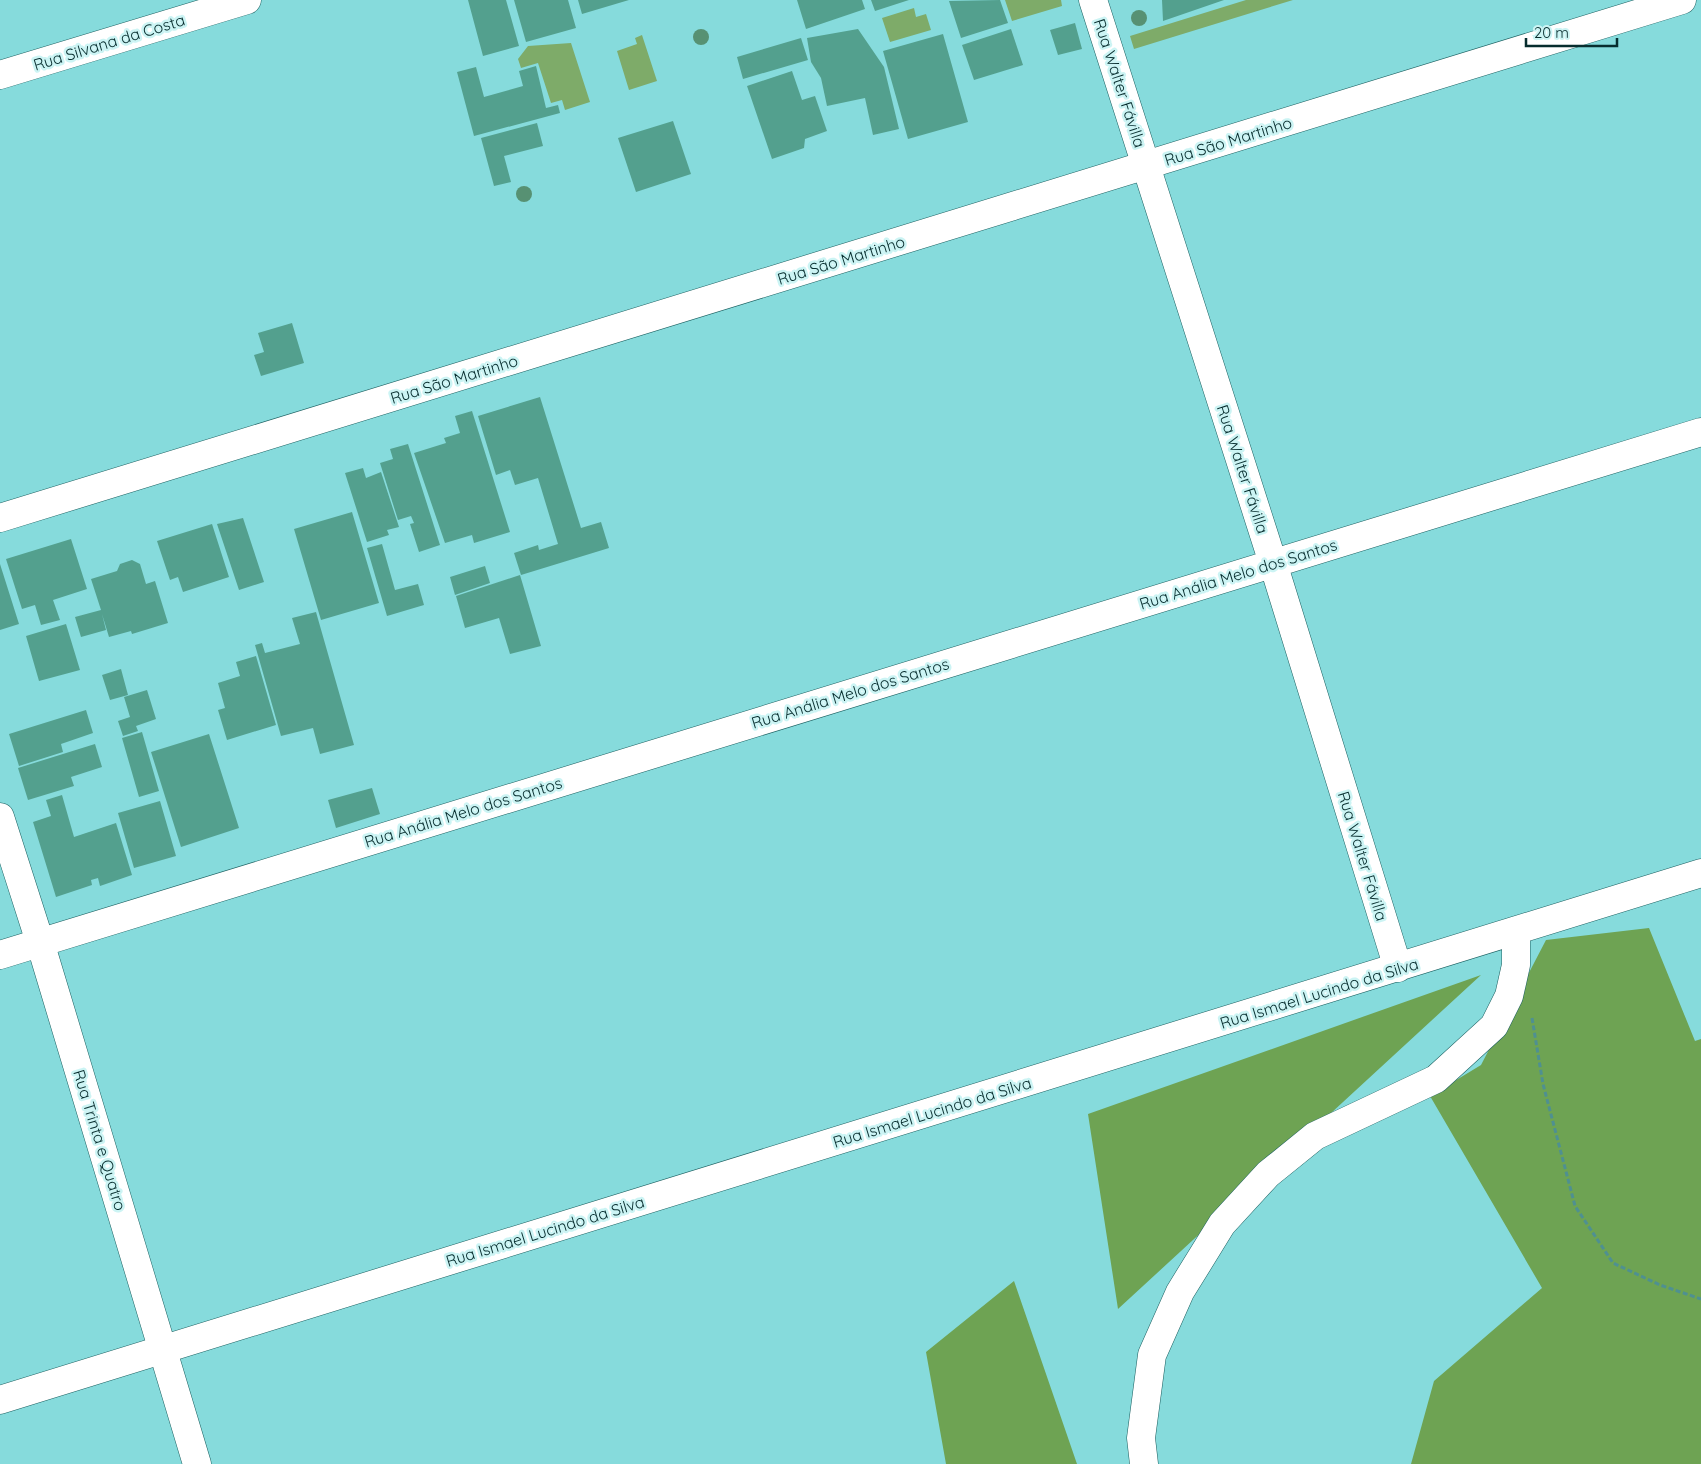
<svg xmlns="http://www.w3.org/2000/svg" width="1701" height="1464" viewBox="0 0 1701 1464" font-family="Quicksand,sans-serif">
<rect width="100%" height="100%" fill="#86dbdc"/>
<path fill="#7eab69" d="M1005,0H1061L1062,6L1012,21Z
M1246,0H1293L1134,49L1130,36Z
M914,8L916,17L926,14L931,30L890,42L882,18Z
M642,35L657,81L629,90L617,51L637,44L635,38Z
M571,43L590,102L565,110L562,100L551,103L538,63L521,68L518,59L528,46Z"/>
<path fill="#6ea353" d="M1649,928L1695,1041L1701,1039V1464H1411L1434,1381L1542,1288L1430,1096L1481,1065L1546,940Z
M1481,975L1118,1309L1088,1114Z
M1014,1281L1077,1464H946L926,1352Z"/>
<path fill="#53a08e" d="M468,0H506L519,46L483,56Z
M514,0H568L576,28L526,42Z
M578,0H629L582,14Z
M797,0H862L865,9L806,29Z
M871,0H909L875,11Z
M1000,0L1008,23L961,38L949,1Z
M1162,0H1224L1163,21Z
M1075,23L1082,49L1058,55L1050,30Z
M858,29L884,67L899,129L873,135L865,98L827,106L821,78L811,62L807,38Z
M1011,29L1023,65L974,80L962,45Z
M943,34L968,122L908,139L883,51Z
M801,38L808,60L743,79L737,57Z
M536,66L546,108L558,105L560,113L474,136L457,72L476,67L484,97L523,86L519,71Z
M792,71L802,100L815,96L827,131L805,139L804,148L772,159L747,86Z
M673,121L691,174L636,192L618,138Z
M537,123L543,146L504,156L511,182L494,186L481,138Z
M292,323L304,363L261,376L254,355L264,352L258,333Z
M540,397L581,528L601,522L609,548L521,575L514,553L538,545L539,550L558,544L538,478L515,485L510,470L496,475L478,416Z
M472,411L510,532L474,543L472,535L445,543L414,453L446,443L444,438L460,433L455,416Z
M408,444L440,545L419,552L410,524L414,523L411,516L398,520L380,463L393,459L390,449Z
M363,468L366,478L381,472L399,527L387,530L389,535L367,542L345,473Z
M352,512L379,603L321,620L294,529Z
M243,518L264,582L239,590L217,524Z
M212,524L229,577L183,592L178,577L170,580L157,541Z
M71,539L87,589L53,600L60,620L41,625L35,605L22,609L6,559Z
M382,544L395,590L418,584L424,605L387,616L367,548Z
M132,560L140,564L146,584L155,581L168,623L132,634L131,631L109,637L102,614L106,630L81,637L75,617L101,610L91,579L117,571L120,564Z
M0,564L19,624L0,630Z
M485,566L490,583L455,595L450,577Z
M520,575L541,646L510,654L499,618L465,628L456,596Z
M316,612L354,745L320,754L313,728L281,736L255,645L262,643L265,653L300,644L292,618Z
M66,624L80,670L39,681L26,636Z
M256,656L276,725L227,740L218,710L225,708L218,683L240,676L236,662Z
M121,669L128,695L110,700L102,675Z
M147,690L156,719L136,726L138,731L123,736L118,721L130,717L124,697Z
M86,710L93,733L61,744L63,752L19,766L9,734Z
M142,732L159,791L139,797L122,738Z
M209,734L239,828L181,847L151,752Z
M95,744L102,767L71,777L74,786L28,800L18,768Z
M372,788L380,814L336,828L328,800Z
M62,795L74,837L116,823L132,875L100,886L98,878L91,880L92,885L56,897L33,822L51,816L46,800Z
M160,801L176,856L134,868L118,813Z"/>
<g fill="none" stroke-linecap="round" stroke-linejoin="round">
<g stroke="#1c6061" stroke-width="29">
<path id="street" d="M1093,0L1273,563L1398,968
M0,75L247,0
M0,518L1682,0
M0,955L1701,432
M0,1400L1701,873
M1144,1464L1141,1438L1152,1355L1180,1292L1222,1224L1268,1174L1315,1136L1436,1079L1494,1026L1509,996L1516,965V931"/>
</g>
<g stroke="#1c6061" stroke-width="29">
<path id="secondary" d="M0,817L40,942L197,1464"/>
</g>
<path stroke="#4f9091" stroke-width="3" stroke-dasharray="5 2.5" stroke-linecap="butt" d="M1532,1018L1543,1084L1575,1206L1613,1263L1660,1285L1701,1299"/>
<use href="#street" stroke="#fff" stroke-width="28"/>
<use href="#secondary" stroke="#fff" stroke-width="28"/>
</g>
<g fill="#579173">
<circle cx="1139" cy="18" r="8"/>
<circle cx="701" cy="37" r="8"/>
<circle cx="524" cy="194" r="8"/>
</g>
<g text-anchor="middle" stroke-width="5" stroke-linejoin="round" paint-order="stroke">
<g font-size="16" fill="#072d2e" stroke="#ccf4f4">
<text transform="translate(109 42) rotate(-17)" y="6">Rua Silvana da Costa</text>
<text transform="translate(1120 83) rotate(72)" y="6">Rua Walter Fávilla</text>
<text transform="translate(1228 141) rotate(-17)" y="6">Rua São Martinho</text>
<text transform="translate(841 260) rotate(-17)" y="6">Rua São Martinho</text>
<text transform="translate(454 379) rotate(-17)" y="6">Rua São Martinho</text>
<text transform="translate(1243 469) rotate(72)" y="6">Rua Walter Fávilla</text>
<text transform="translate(1238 574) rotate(-17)" y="6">Rua Anália Melo dos Santos</text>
<text transform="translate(850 693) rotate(-17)" y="6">Rua Anália Melo dos Santos</text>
<text transform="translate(463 812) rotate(-17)" y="6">Rua Anália Melo dos Santos</text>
<text transform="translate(1363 856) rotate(73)" y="6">Rua Walter Fávilla</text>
<text transform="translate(1319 993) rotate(-17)" y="6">Rua Ismael Lucindo da Silva</text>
<text transform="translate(932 1112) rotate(-17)" y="6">Rua Ismael Lucindo da Silva</text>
<text transform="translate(100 1140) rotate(73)" y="6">Rua Trinta e Quatro</text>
<text transform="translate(545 1231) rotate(-17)" y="6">Rua Ismael Lucindo da Silva</text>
</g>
</g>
<path d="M1526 38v8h91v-8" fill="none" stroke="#072d2e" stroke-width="2.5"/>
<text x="1534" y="38" font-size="15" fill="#072d2e" stroke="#ccf4f4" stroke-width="4" paint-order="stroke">20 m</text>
</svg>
